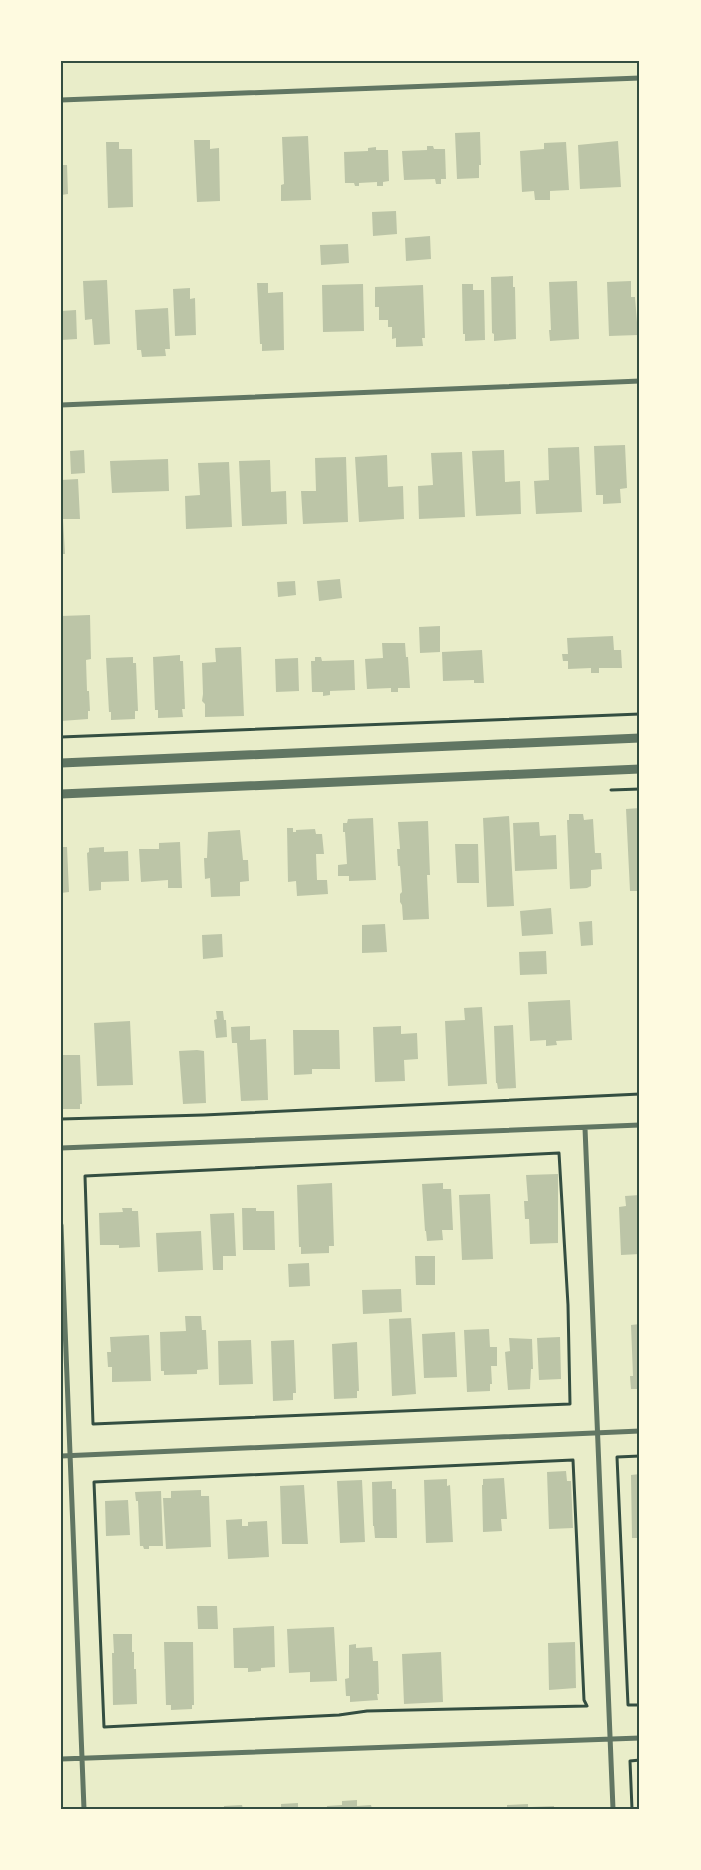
<svg xmlns="http://www.w3.org/2000/svg" width="701" height="1870" viewBox="0 0 701 1870" font-family="Commissioner,sans-serif">
<rect width="100%" height="100%" fill="#e9edc9"/>
<path fill="#bcc5a7" d="M480,132L481,165H479V178L457,179L455,133Z
M308,136L311,200L281,201V185L284,184L282,137Z
M194,140H210V149L219,148L220,201L197,202Z
M618,141L621,187L580,189L578,145Z
M106,142H119V149H132L133,207L108,208Z
M566,142L569,190L550,191V200H535L534,191L522,192L520,151L544,149V143Z
M427,146H433L434,149H445L446,179H441V184H436L435,179L404,180L402,151L427,150Z
M376,147V150H388L389,181L383,182V186H377V182L359,183V186H355L354,183H345L344,152L368,151V148Z
M61,165H67L68,194L61,195Z
M396,211L397,234L373,236L372,212Z
M430,236L431,259L406,261L405,238Z
M348,244L349,263L321,265L320,245Z
M513,276V287H515L516,339L494,341V334L492,333L491,277Z
M107,280L110,344L94,345L92,319L85,320L83,281Z
M577,281L579,339L550,341L549,330H551L549,282Z
M631,281V297H635L638,335L609,336L607,282Z
M257,283H268V293L283,292L284,350L262,351V344H260Z
M363,284L364,331L323,332L322,285Z
M462,284H473V290H484L485,340L465,341V334H463Z
M423,285L425,338H422L423,346L396,347V338L392,339V327H388V320H379V307H375V287Z
M190,288V299L195,298L196,335L175,336L173,289Z
M168,308L170,349H165L166,356L142,357L141,350H137L135,310Z
M76,310L77,339L61,340V311Z
M625,445L627,488L620,489L621,503L603,504V495H596L594,446Z
M579,447L582,512L536,514L534,481L549,480L548,448Z
M84,450L85,473L71,474L70,451Z
M504,450L505,482L520,481L521,514L476,516L472,451Z
M462,452L465,517L419,519L418,486L433,485L431,453Z
M387,455L388,487L403,486L404,519L359,522L355,457Z
M346,457L348,522L303,524L301,491H316L315,458Z
M168,459L169,491L112,493L110,461Z
M270,460L271,492L286,491L287,524L242,526L239,461Z
M229,462L232,527L186,529L185,496L200,495L198,463Z
M78,479L80,519H63L65,554H61V480Z
M340,579L342,598L319,601L317,581Z
M295,581L296,595L278,597L277,582Z
M90,615L91,659L86,660L87,691H89L90,711H88V719L61,721V616Z
M440,626V652L420,653L419,627Z
M613,636L614,650H621L622,668H599V673H591V668L568,669V661H563L562,654H568L567,638Z
M382,643H405L406,657H408L410,688H398V692H391V688L367,689L365,659L383,658Z
M241,647L244,716L205,717V704L202,701L203,694L202,663L216,662L215,648Z
M482,650L484,683H474V680L443,681L442,652Z
M180,655V661H183L185,709H182L183,717L158,718V710H155L153,657Z
M133,657V663H136L138,711H135V719L111,720V712H109L106,658Z
M315,657H321L322,661L354,660L355,690L330,691V695L323,696V692H312L311,661H315Z
M298,658L299,691L276,692L275,659Z
M640,808V891H630L626,809Z
M569,814H583L584,820L593,819L595,853H601L602,869L591,870V886L587,888L570,889L567,820H569Z
M509,816L514,906L487,907L483,818Z
M373,818L376,880L349,881V876H338V865L347,864L345,832H343V823H347L348,819Z
M428,821L430,875H427L429,919L403,920L402,905L400,902V894L402,892L400,866H398L397,849H400L398,822Z
M539,822L540,836L556,835L557,869L515,871L513,823Z
M287,828H293V832H296V830L315,829L316,834H322L324,854H316L317,880H327L328,894L297,896L296,881L288,882Z
M240,830L243,860H248L249,881L240,882V896L211,897L210,878L205,879L204,858H207L208,832Z
M180,842L182,888H168V880L141,882L139,849H159V843Z
M455,844H478L479,883H457Z
M61,847H67L69,892L61,893Z
M104,847V852L128,851L129,881L101,882V890L89,891L87,853L89,852V848Z
M551,908L553,934L522,936L520,911Z
M592,921L593,945L581,946L579,922Z
M385,924L387,952L362,953V925Z
M222,934L223,957L203,959L202,935Z
M546,951L547,974L520,975L519,952Z
M570,1000L572,1040L556,1041L557,1045L546,1046V1040L530,1041L528,1002Z
M482,1007L487,1084L448,1086L445,1021L465,1020L464,1008Z
M216,1011H223L224,1020H226L227,1037L216,1038L214,1020L217,1019Z
M130,1021L133,1085L97,1086L94,1023Z
M513,1025L516,1088L498,1089L497,1083H496L494,1026Z
M250,1026V1040L266,1039L268,1100L241,1101L237,1043H232L231,1027Z
M401,1026V1034L417,1033L418,1059L404,1060L405,1081L375,1082L373,1027Z
M293,1030H339L340,1069H312V1074L294,1075Z
M197,1050L204,1051L206,1103L183,1104L179,1051Z
M61,1055H80L82,1104H80V1109H61Z
M558,1174V1243L530,1244L529,1219H525L524,1201H528L526,1175Z
M332,1183L334,1246H329V1253L301,1254V1247H299L297,1185Z
M443,1183V1189H451L453,1230H442L443,1240L427,1241L426,1231H425L422,1184Z
M490,1194L493,1259L462,1260L459,1195Z
M640,1195V1254L621,1255L619,1207L626,1206L625,1196Z
M122,1208H132V1211H138L140,1247L119,1248V1245H100L99,1213L123,1212Z
M242,1208H256V1211H274L275,1250H243Z
M234,1213L236,1256H223V1270H213L210,1214Z
M201,1231L203,1270L158,1272L156,1233Z
M415,1256H435V1285H416Z
M309,1263L310,1286L289,1287L288,1264Z
M401,1289L402,1312L363,1314L362,1290Z
M185,1316H201L202,1330H206L208,1369L197,1370V1374L164,1375V1371H161L160,1332L186,1331Z
M411,1318L416,1394L392,1396L389,1319Z
M640,1324V1389H631L630,1376H633L631,1325Z
M489,1329L490,1347H497V1366H491L492,1384H490V1391L467,1392L464,1330Z
M455,1332L457,1377L424,1378L422,1334Z
M149,1335L151,1381L112,1382V1367H108L107,1352H111L110,1337Z
M560,1337L561,1379L539,1380L537,1338Z
M509,1338L532,1339L533,1369H531L530,1389L508,1390L505,1352L510,1351Z
M251,1340L253,1384L219,1385L218,1341Z
M294,1340L296,1393H293V1400L273,1401L271,1341Z
M357,1342L359,1391H357V1398L334,1399L332,1344Z
M566,1471L567,1481H571L573,1528L549,1529L547,1472Z
M640,1474V1538H632L631,1475Z
M504,1478L507,1519H501L502,1531L483,1532L482,1485H483V1479Z
M447,1479V1486L450,1485L453,1542L426,1543L424,1480Z
M362,1480L365,1542L340,1543L337,1481Z
M392,1481V1489H396L397,1538H375L374,1526H373L372,1482Z
M304,1485L308,1544H282L280,1486Z
M201,1490V1496H209L211,1547L166,1549L163,1498H171V1491Z
M161,1491L163,1546H149V1549H144L143,1546H140L138,1501H136L135,1492Z
M128,1500L130,1535L106,1536L105,1501Z
M242,1519V1526H248V1522L267,1521L269,1557L228,1559L226,1520Z
M197,1606H217L218,1629H198Z
M274,1626L275,1667L261,1668V1671L248,1672V1668H234L233,1628Z
M334,1627L337,1681L310,1682V1672L289,1673L287,1629Z
M113,1634H132V1652H134V1669H136L137,1704L113,1705L112,1653H114Z
M637,1634H640V1658H638Z
M164,1642H193L194,1705H192V1709L171,1710V1705H166Z
M575,1642L576,1688L549,1690L548,1643Z
M356,1644V1648L372,1647L373,1661H378L379,1694H377L378,1700L350,1702V1696H346L345,1679L349,1678V1645Z
M441,1652L443,1702L404,1704L402,1654Z
M357,1800V1806L371,1805L372,1809H327V1806L342,1805V1801Z
M298,1803V1809H281V1804Z
M528,1804V1809H507V1805Z
M242,1805L243,1809H224V1806Z
M554,1806V1809H531V1807Z"/>
<g fill="none" stroke-linecap="round" stroke-linejoin="round">
<path stroke="#344e41" stroke-width="3" d="M61,737L640,714
M611,790L640,789
M61,1119L204,1115L640,1094
M559,1153L568,1305L570,1404L93,1424L85,1176Z
M640,1456L617,1457L628,1705H640
M573,1460L584,1700L587,1706L367,1711L339,1715L104,1727L94,1482Z
M632,1809L630,1761L640,1760"/>
<path stroke="#617663" stroke-width="5" d="M61,100L640,78
M61,405L640,381
M585,1128L613,1809
M61,1148L640,1125
M61,1225L84,1809
M61,1456L640,1431
M61,1759L640,1738"/>
<path stroke="#617663" stroke-width="9" d="M61,763L640,738
M61,794L640,769"/>
</g>
<rect width="701" height="1870" fill="none" stroke="#fefae0" stroke-width="125"/>
<rect x="62" y="62" width="576" height="1746" fill="none" stroke="#344e41" stroke-width="2"/>
</svg>
